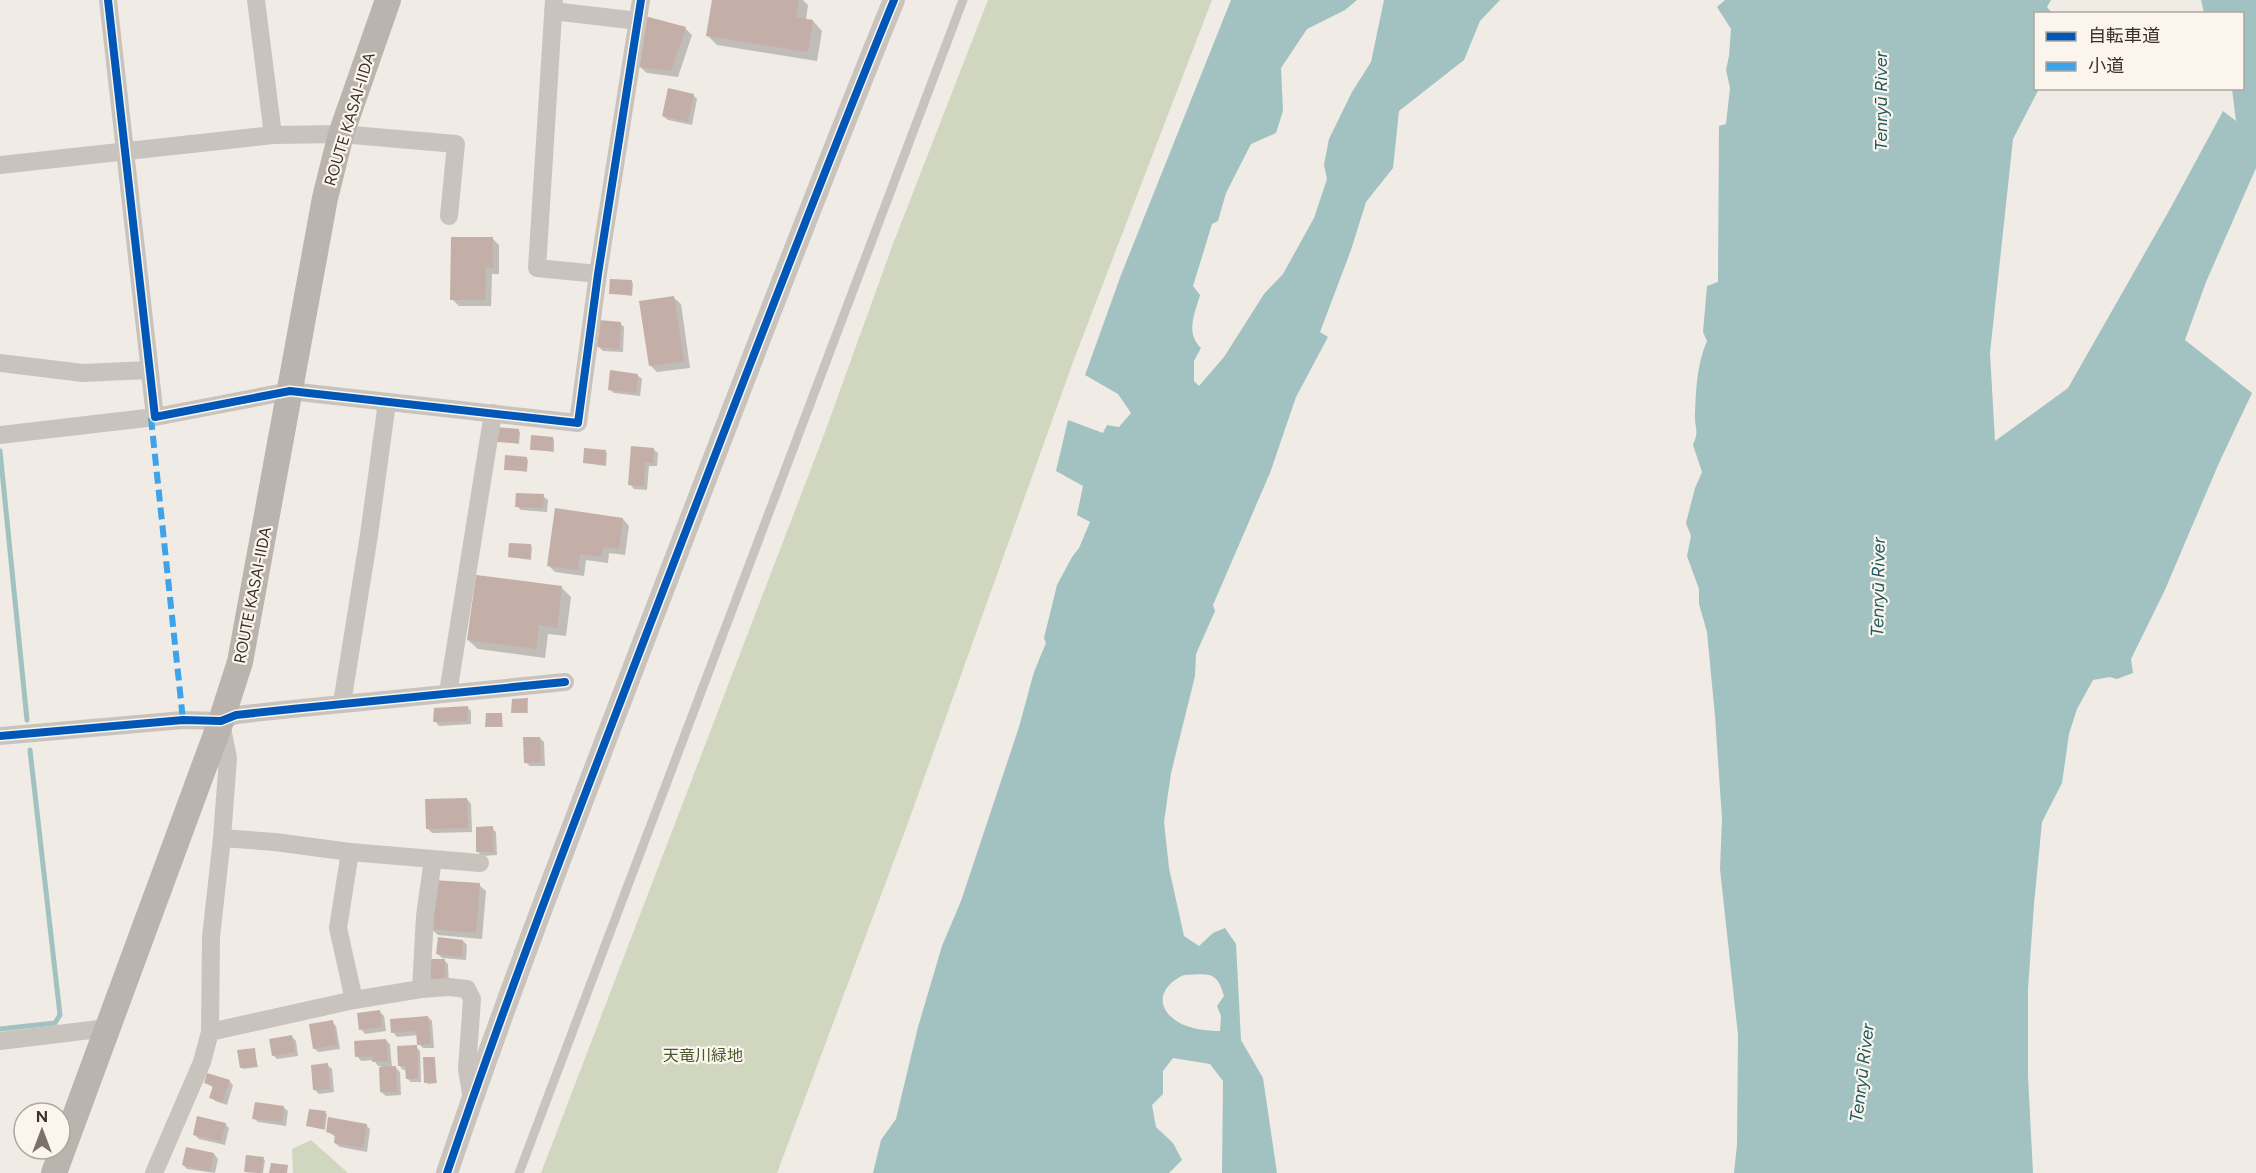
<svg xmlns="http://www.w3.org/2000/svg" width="2256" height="1173" viewBox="0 0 2256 1173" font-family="Figtree,'Noto Sans JP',sans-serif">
<rect width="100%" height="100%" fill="#f0ebe5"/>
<path fill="#d1d6bf" d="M988,0H1212L1073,362L908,823L777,1173H541L822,440L893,244Z
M311,1140L348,1173H293L292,1149Z"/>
<path fill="#a1c2c1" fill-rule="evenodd" d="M1231,0H1357L1345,10L1307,29L1281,68L1283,111L1276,133L1251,144L1226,193L1218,221L1212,224L1193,286L1200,295C1195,313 1185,333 1201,348L1194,361V381L1199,386L1224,357L1264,294L1283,274L1314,218L1327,179L1324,165L1329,139L1352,92L1371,62L1384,0H1500L1480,21L1464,60L1399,111L1393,168L1366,202L1351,250L1320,332L1328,337L1296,397L1270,473L1213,605L1215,611L1196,654L1195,676L1171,773L1164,822L1169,868L1184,936L1199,946L1213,933L1225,928L1236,944L1241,1040L1263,1078L1277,1173H1222L1223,1081L1210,1064L1173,1058L1163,1071V1094L1152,1105L1156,1127L1173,1143L1182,1160L1169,1173H873L881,1140L896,1119L918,1027L942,946L961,901L1019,727L1034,672L1046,643L1044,638L1057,585L1072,557L1079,548L1090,522L1077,515L1083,486L1056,471L1068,420L1103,433L1107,425L1119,427L1131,413L1118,394L1085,375L1121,275ZM1184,975C1208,974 1217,970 1224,996L1217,1006L1221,1016L1220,1031C1207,1031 1190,1029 1178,1022C1153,1006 1161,985 1184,975Z
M1725,0H2051L2047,7L2052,13L2036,14V88L2039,89L2013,139L1990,353L1995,441L2068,388L2170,209L2223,111L2236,121L2232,89L2242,88V14L2204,13L2201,0H2256V168L2206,282L2185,340L2252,393L2219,463L2164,592L2131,659L2133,673L2117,679L2110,677L2093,680L2077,709L2069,734L2062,783L2042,822L2034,904L2028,989V1076L2033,1173H1734L1737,1145L1738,1035L1720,869L1722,819L1715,716L1707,632L1699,604V589L1687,556L1691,536L1686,523L1695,488L1702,472L1693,445C1700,428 1694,429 1695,413C1696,389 1697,364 1707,341L1703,332L1707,286L1718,282L1719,126L1726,124L1730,88L1726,70L1729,56L1731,29L1717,7Z"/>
<path fill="#0003" d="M714,0H803L808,5L806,20L813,21L822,31L817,61L717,45L708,36Z
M685,28L692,35L678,77L647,73L640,67Z
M693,95L697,99L692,125L668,120L663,116Z
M492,238L499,245V274H492L491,306H459L452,299Z
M632,282L633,284L632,296L611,293Z
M674,298L681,304L690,368L657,372L650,365Z
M620,323L624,327L623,352L603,351L599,347Z
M637,375L642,379L640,396L614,393L609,389Z
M518,430L520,432L519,444L497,441Z
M553,438L554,440V452L532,449Z
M653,449L658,453L657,466H649L647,490L634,489L630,484Z
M605,452L607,453L606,466L585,463Z
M526,458L528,460L527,472L506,469Z
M543,496L548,500L547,512L521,510L517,506Z
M623,519L629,526L625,555L609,553L608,563L586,560L584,576L555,572L549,566Z
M530,545L532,547L531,560L509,557Z
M562,588L571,597L566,636L548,634L545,658L478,649L468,640Z
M527,700L528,713H512Z
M467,707L471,711V724L439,726L435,721Z
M502,714L503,727H487Z
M540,738L544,742L545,766H530L525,762Z
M467,799L471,804L472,832L432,833L428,829Z
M492,828L496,832L497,855L482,856L478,852Z
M479,885L486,891L482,939L438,935L431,929Z
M463,941L467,945L466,960L442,958L448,964L449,988H434L444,960L438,954Z
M379,1011L384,1016L386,1031L365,1034L361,1029Z
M428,1017L432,1021L434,1048H423L419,1044L418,1035L397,1037L393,1032Z
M332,1022L336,1026L340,1049L318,1052L314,1048Z
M292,1037L296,1041L298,1056L277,1059L273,1055Z
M386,1040L390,1044L392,1068H396L400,1072L401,1095L386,1096L381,1092V1066H378L374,1060L361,1061L357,1056Z
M416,1047L420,1051L421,1082H411L407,1078V1069L403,1070L399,1065Z
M254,1050L258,1067L243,1069L241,1067Z
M434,1058L437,1083L428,1084L426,1082Z
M327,1065L332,1069L334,1092L319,1094L314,1089Z
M229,1081L233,1085L227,1105L215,1101L211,1097L214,1088L206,1083Z
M283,1107L288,1111L286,1126L258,1122L254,1118Z
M325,1113L327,1114L325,1130L308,1126Z
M225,1124L229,1128L225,1145L199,1139L194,1134Z
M366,1125L370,1129L367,1152L340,1147L335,1143L336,1137L328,1132Z
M214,1154L218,1159L215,1173L187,1169L183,1165Z
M263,1159L265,1160L263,1173L245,1172Z"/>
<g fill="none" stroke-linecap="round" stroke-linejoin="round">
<path stroke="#a1c2c1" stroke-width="5" d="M0,451L27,720
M0,1029L55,1023L60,1015L30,750"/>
</g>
<path fill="#c3afa7" d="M712,0H799L796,17L813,20L808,52L706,36Z
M645,16L686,27L671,71L639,67Z
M668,88L694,94L688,122L662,116Z
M451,237H493V268L486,267L485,300H450Z
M610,279L632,280L631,295L609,294Z
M674,296L684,361L649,366L639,301Z
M599,320L621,322L619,349L597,347Z
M610,370L638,374L636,393L608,390Z
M496,427L519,429L518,443L496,442Z
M531,435L553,437L552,451L530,450Z
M631,446L654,448L653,463L645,462L644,486L628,485Z
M584,448L606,450L605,465L583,463Z
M505,455L527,457L526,471L504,470Z
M516,493L544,494L543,508L515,507Z
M555,508L623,518L619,549L603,547L601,557L580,554L578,570L547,566Z
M509,543L531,544L530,559L508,557Z
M476,575L562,586L557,628L539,625L536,649L467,640Z
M528,698L527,712L511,713L512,699Z
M468,706L467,721L433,722L434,708Z
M486,713H502L501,726L485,727Z
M523,737H540L541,762L524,763Z
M467,798L468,828L426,829L425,799Z
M493,826V852H476V827Z
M433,880L480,883L476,933L430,929Z
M438,937L463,940L462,957L436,954Z
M427,959H445V984H428Z
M380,1010L382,1027L359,1030L357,1013Z
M428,1016L431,1044L417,1045L416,1031L391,1033L390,1019Z
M333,1020L337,1045L313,1049L309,1024Z
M292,1035L295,1052L272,1056L269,1039Z
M386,1039L388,1061L372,1062L373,1056L355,1057L354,1041Z
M417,1045L418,1078L406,1079L405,1066H398L397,1046Z
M255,1048L257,1066L240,1068L237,1050Z
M423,1057H435L436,1082L424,1083Z
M328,1063L330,1089L313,1090L311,1065Z
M396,1066L397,1092H380L379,1067Z
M207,1073L230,1080L222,1102L209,1098L213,1086L204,1083Z
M255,1102L284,1106L282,1122L252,1119Z
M309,1109L326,1111L323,1129L306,1126Z
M197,1116L226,1123L221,1141L193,1135Z
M328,1117L367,1124L363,1148L334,1143L335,1134L326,1132Z
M186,1147L214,1153L210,1172L182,1165Z
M246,1155L264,1157L261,1173L244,1172Z
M271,1163L288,1165L287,1173H269Z"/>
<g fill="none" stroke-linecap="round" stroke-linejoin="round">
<path stroke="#c9c3be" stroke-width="9" d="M519,1173L963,0"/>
<path stroke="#c9c3be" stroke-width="18" d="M108,0L155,417L290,391L578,423L598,274L641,0
M256,0L273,135
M554,0L537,268L598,274
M553,11L638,21
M0,165L273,135L341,134L456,144L449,216
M0,363L83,373L149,370
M0,435L155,417
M448,693L493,413
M342,703L369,535L387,402
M0,736L183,720L221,721L236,715L292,709L565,682
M222,838L275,842L350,852
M421,989L449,987L467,989L472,999L467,1069L472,1099
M354,1000L421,989L425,916L433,859
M210,1032L354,1000L338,928L350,852L480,863
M0,1041L107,1028
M154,1173L202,1062L210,1032L211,937L222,838L228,758L221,723"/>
<path stroke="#c9c3be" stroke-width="22" d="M447,1173C508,992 578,813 646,635C728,422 808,210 894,0"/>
<path stroke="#bab3ae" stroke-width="26" d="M54,1173L221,721L240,662L325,198L341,134L388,0"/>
<path stroke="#3fa3eb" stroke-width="6" stroke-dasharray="12 6" stroke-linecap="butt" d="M151,418L183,720"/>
<g stroke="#fbf5ee" stroke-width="11">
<path id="cycleway" d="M108,0L155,417L290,391L578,423L598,274L641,0
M0,736L183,720L221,721L236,715L292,709L565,682
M447,1173C508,992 578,813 646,635C728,422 808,210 894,0"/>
</g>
<use href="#cycleway" stroke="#0057b8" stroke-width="8"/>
</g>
<g text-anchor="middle" stroke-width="4.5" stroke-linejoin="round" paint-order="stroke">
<g font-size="16" fill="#3b302b" stroke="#fbf5ee">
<text transform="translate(349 119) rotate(-73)" y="6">ROUTE KASAI-IIDA</text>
<text transform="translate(252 595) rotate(-79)" y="6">ROUTE KASAI-IIDA</text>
</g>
<g font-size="16" fill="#4a5a2e" stroke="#fbf5ee">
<text x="703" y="1061">天竜川緑地</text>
</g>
<g font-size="18" font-style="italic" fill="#1f5a5e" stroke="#fbf5ee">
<text transform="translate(1881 101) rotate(-90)" y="6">Tenryū River</text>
<text transform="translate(1878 587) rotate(-89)" y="6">Tenryū River</text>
<text transform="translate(1862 1073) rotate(-83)" y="6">Tenryū River</text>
</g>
</g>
<rect x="2034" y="12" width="210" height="78" fill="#fbf5ee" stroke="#aea6a0" stroke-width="1.5"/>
<rect x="2046" y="32" width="30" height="9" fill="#0057b8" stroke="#aea6a0" stroke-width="1.5"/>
<text x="2088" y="42" font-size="18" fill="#3b302b">自転車道</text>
<rect x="2046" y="62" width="30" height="9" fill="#3fa3eb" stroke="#aea6a0" stroke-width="1.5"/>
<text x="2088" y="72" font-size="18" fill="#3b302b">小道</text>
<g transform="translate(42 1131)"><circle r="28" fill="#fbf5ee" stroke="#aea6a0" stroke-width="1.5"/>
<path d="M0-4.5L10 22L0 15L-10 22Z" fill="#7a716c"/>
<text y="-9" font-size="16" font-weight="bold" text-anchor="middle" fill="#3b302b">N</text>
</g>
</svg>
